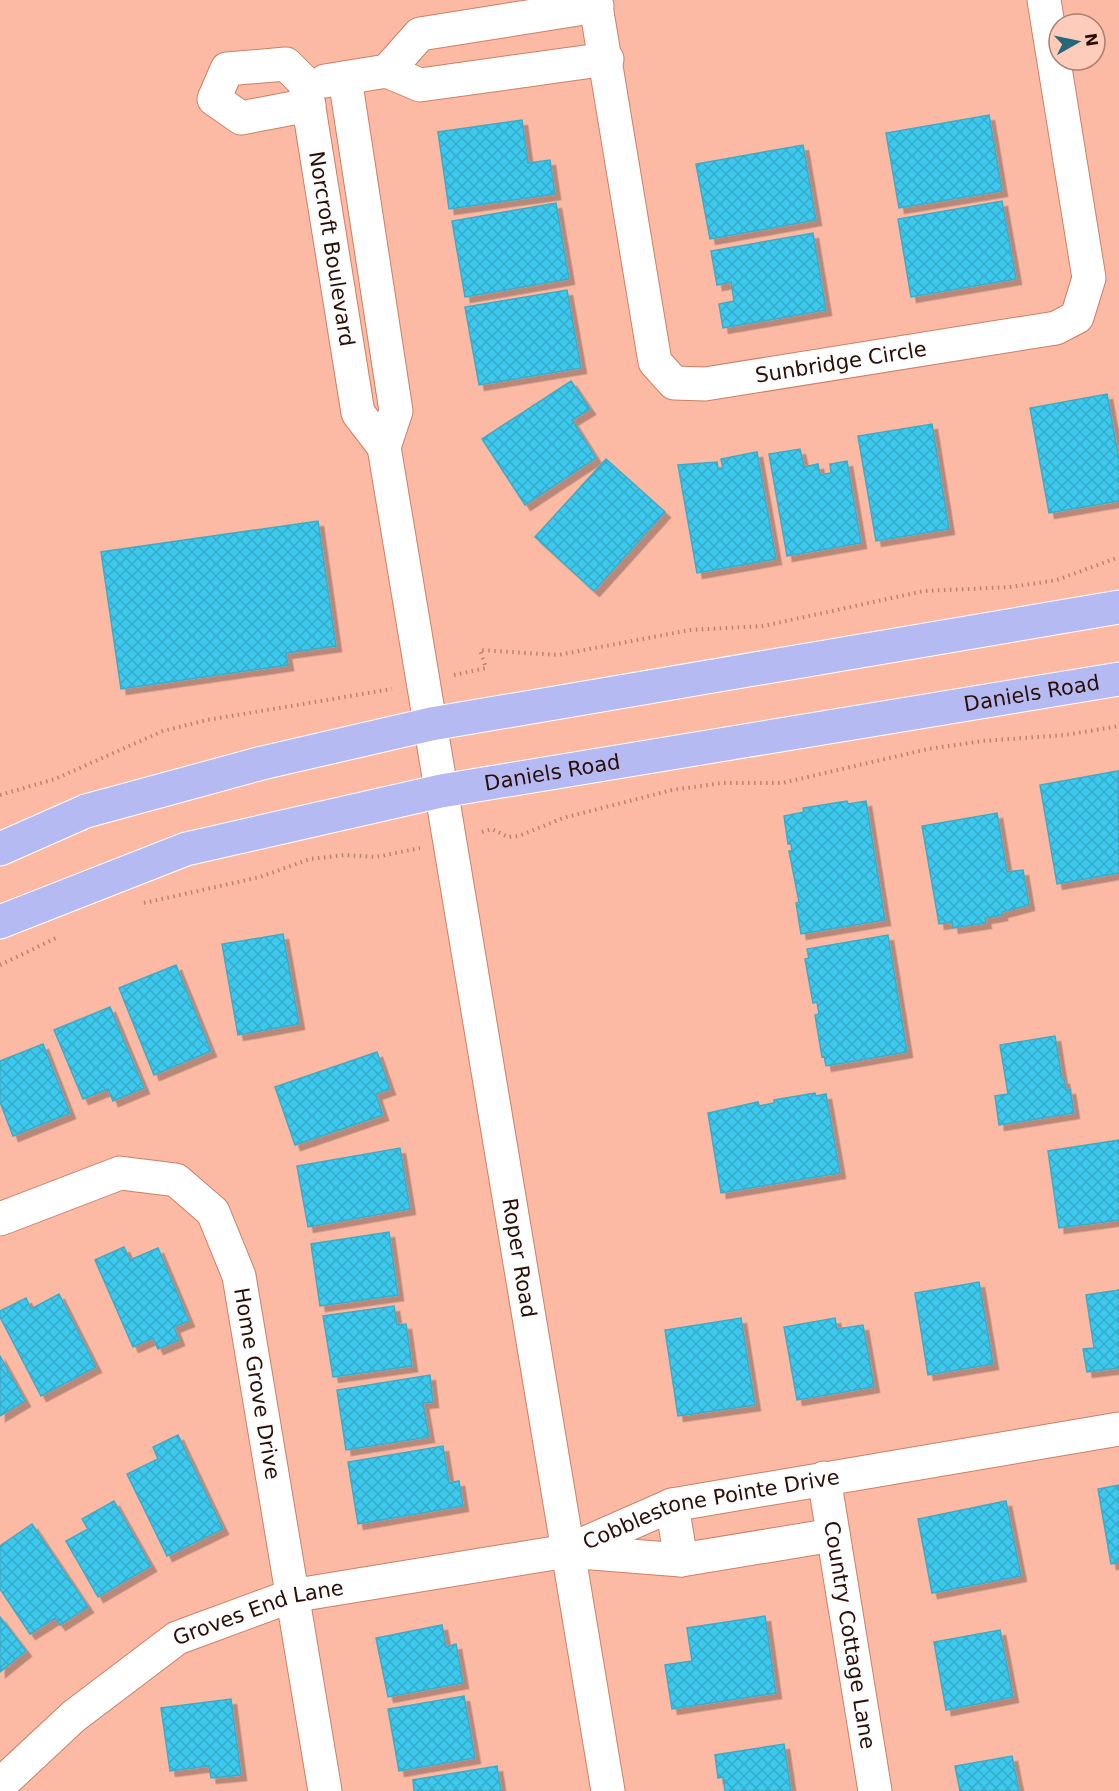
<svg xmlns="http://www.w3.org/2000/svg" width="1119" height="1791" viewBox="0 0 1119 1791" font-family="'DejaVu Sans',sans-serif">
<defs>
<pattern id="building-cross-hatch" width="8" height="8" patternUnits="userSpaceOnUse" patternTransform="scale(1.5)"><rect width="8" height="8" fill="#3dc9ed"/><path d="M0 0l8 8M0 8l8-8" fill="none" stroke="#36abca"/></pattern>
<filter id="shadow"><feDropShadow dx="5.5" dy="5.5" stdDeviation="0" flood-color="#0004"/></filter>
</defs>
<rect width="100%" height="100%" fill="#fcbaa4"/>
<path fill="url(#building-cross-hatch)" stroke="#41aac6" stroke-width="1.5" filter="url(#shadow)" d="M989,115L1002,191L899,208L886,133Z
M522,120L528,163L550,160L555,194L449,209L438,132Z
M803,145L816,220L710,239L696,164Z
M1002,201L1016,279L911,297L898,219Z
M556,203L569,279L465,297L452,221Z
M813,233L826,310L723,328L719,304L734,301L731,282L717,285L711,251Z
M567,290L581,368L479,385L465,307Z
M571,381L590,409L572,420L596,458L525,505L482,439Z
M1107,394L1119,460V501L1049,513L1030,408Z
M932,424L949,529L876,541L858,436Z
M800,449L804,467L818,464L820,475L831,473L830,464L847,461L861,543L787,556L769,454Z
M757,452L776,559L697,573L678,465L717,462L718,469L723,468L721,459Z
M606,459L665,512L594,591L535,537Z
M318,521L336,646L286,653L288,665L121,689L101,552Z
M1118,771L1119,873L1057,884L1040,785Z
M847,801L848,804L866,801L885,920L801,934L796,903L799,902L789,851H792L791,844H788L784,816L804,812L803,808Z
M997,813L1007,872L1023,870L1029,905L1002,912V915L985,918L986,923L953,928L952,922L939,924L922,826Z
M283,934L299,1024L238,1035L222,944Z
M888,935L907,1052L826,1066L824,1056L822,1057L815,1015L819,1014L817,1002L813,1003L805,959L809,958L807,949Z
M176,965L211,1051L154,1075L119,988Z
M110,1007L144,1088L113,1101L108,1089L83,1099L54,1030Z
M1055,1036L1062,1079H1064L1066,1090L1070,1089L1074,1113L999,1125L995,1096L1008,1094L1000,1045Z
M43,1044L70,1113L13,1136L0,1102V1061Z
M377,1052L390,1089L376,1094L383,1115L295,1145L275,1087Z
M815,1093L816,1096L826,1094L840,1173L721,1193L708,1113L758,1102L759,1106L774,1103V1100Z
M1119,1140V1220L1059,1228L1048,1151Z
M400,1148L410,1209L308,1227L297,1166Z
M389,1232L398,1295L320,1306L311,1244Z
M124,1247L130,1260L158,1248L189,1321L174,1327L179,1340L158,1349L153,1338L133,1347L95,1260Z
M979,1282L993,1364L928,1375L915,1293Z
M1119,1290V1368L1087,1372L1083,1349L1094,1348L1086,1295Z
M59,1294L96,1367L41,1396L0,1317V1311L26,1298L31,1309Z
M394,1306L397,1325L406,1324L412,1366L333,1377L323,1316Z
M741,1318L755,1405L678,1416L665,1330Z
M835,1318L837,1329L863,1325L874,1387L797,1400L784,1327Z
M0,1356L25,1401L0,1416Z
M430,1375L433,1402L423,1403L429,1437L346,1450L337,1390Z
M178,1435L223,1529L167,1556L127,1474L158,1459L153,1447Z
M443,1446L449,1483L459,1481L463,1506L358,1524L348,1462Z
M1119,1485V1563L1111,1564L1098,1489Z
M114,1501L151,1566L98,1597L66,1541L88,1529L82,1519Z
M1006,1501L1021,1576L932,1593L918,1519Z
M32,1524L88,1607L60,1625L55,1618L30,1634L0,1589V1546Z
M765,1616L776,1693L672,1709L665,1665L692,1661L687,1628Z
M0,1617L26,1651L0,1672Z
M442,1625L446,1647L456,1644L463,1683L388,1697L376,1638Z
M1000,1630L1013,1697L946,1710L934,1642Z
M464,1696L475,1758L399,1771L388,1709Z
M231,1699L241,1775L211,1778L209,1766L170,1771L161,1708Z
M784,1744L791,1791H725L723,1777L718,1778L715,1755Z
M1012,1756L1019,1791H960L955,1766Z
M497,1766L501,1791H414L413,1780Z"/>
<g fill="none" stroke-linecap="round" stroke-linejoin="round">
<g stroke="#cc7f65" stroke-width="35">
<g id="minor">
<path id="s1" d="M595,0L655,362L674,383L705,384L1056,328L1077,317L1089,278L1044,0"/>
<path d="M387,71L420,34L597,6"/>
<path id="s2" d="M345,78L396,411L384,447L608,1791"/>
<path d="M325,81L387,71L420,85L607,59"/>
<path id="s3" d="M305,83L358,413L384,447"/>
<path d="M305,83L286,64L227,69L214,99L241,118L309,105"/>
<path id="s4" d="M0,1219L120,1173L176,1180L213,1212L239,1276L325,1791"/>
<path id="s5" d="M824,1478L875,1791"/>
<path d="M672,1505L681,1560"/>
<path id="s6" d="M572,1549L672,1505L1119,1429"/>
<path id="s7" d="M0,1785L74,1716L177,1638L291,1596L567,1551L681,1560L833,1535"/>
</g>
</g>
<g stroke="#fff" stroke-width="35">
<g id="major">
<path d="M0,849L86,811L262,763L431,724L1119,607"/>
<path id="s8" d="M0,922L186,849L441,791L1119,679"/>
</g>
</g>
<path stroke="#ba8371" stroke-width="4" stroke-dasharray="1.5 4.5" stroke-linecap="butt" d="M454,675L486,668L480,650L558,655L690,630L763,626L924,591L1011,587L1057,580L1119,557
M0,795L55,779L163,731L207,720L392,689
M482,832L492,829L508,837L519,836L563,818L672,790L722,783H782L928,749L983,741L1065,735L1119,726
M144,903L260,877L310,859L345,855L376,857L420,848
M0,965L56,938"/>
<use href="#minor" stroke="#fff" stroke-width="33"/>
<use href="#major" stroke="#b6baf3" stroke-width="33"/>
</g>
<g text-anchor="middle" stroke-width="4.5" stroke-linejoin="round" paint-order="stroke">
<g font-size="21" fill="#2b0e05" stroke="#feccbb">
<text dy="7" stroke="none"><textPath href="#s3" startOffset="168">Norcroft Boulevard</textPath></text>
<text dy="7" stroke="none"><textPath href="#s1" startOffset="564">Sunbridge Circle</textPath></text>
<text dy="7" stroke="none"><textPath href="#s8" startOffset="1060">Daniels Road</textPath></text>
<text dy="7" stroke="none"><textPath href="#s8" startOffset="574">Daniels Road</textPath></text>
<text dy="7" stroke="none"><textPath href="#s2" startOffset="1197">Roper Road</textPath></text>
<text dy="7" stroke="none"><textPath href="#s4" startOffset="412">Home Grove Drive</textPath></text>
<text dy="7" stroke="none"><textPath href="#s6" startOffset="146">Cobblestone Pointe Drive</textPath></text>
<text dy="7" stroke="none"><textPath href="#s7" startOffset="316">Groves End Lane</textPath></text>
<text dy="7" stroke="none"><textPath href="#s5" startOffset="159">Country Cottage Lane</textPath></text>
</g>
</g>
<g transform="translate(1077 42) rotate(81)"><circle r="28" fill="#feccbb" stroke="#aa8072" stroke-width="1.5"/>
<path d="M0-4.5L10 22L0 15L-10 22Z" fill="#25687a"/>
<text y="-9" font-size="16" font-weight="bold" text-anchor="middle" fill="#2b0e05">N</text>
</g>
</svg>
